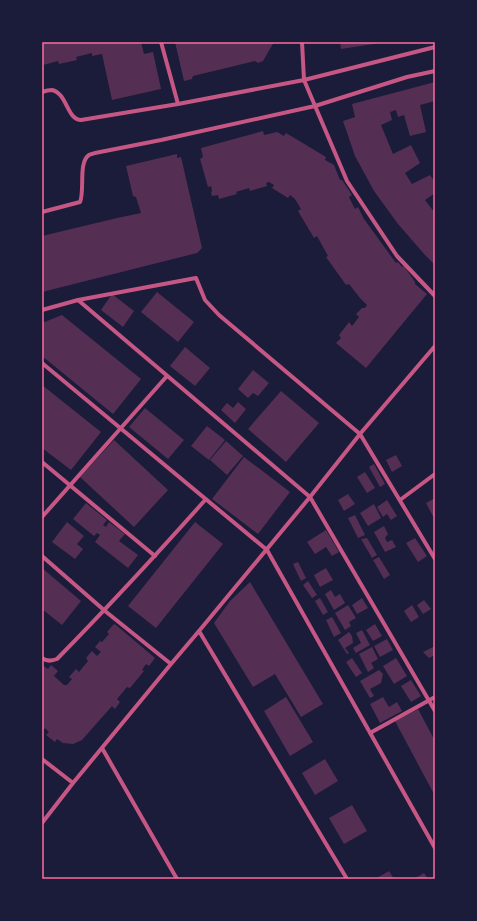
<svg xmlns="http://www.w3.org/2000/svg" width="477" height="921" viewBox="0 0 477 921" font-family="Cabin,sans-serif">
<rect width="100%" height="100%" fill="#1b1b3a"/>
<path fill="#542f53" d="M42,42H141L144,54L153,52L161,89L112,100L102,54L92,56V53L76,57L77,60L59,64L58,61L43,65L44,70H42Z
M175,42H274L263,61L258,63L255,61L193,76L192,79L184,81Z
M340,42H380V43L341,49Z
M435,82V101L420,105L426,132L410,136L404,115L398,117L396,110L390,112L392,120L381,125L393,154L411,145L420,163L405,173L412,184L430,175L435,182V193L425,200L435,213V265L425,255L398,224L374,191L355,156L343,121L355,117L352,104Z
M263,131L264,135L277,132L284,136L286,133L326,157L325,160L334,165L340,180H342L352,195L349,197L355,209L358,207L364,219L396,263L398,262L402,267L404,266L415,282V284L427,294L366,368L336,343L341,338L339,335L349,322L352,326L359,317L356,314L362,308H365L367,305L360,298L349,284L346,285L326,257L328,256L317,236L314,238L298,211L301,209L295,199L290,195L288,198L272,188L274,185L269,182L266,183L267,186L250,191L249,188L236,192L237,194L219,199L218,195L212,196L211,193L212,191L211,186L208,187L200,159L203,157L201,148Z
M177,154V158L181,157L202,248L197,253L42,292V236L117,218L141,213L136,197L133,196L126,166Z
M157,292L194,322L178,342L141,312Z
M112,294L134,311L123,327L101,310Z
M62,315L141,379L113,414L42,356V323Z
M185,347L210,368L195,386L170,366Z
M253,370L269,383L258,396L253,393L248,398L238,389Z
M42,385L101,432L71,470L42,448Z
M281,391L319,423L286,462L248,429Z
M238,402L246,409L235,423L221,410L227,403L233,408Z
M145,408L184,440L168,459L129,427Z
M207,426L225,440L209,460L191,446Z
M114,440L168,490L134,527L80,477Z
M226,441L243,456L227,475L210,460Z
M396,455L402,466L392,472L386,460Z
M244,457L290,492L258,534L212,499Z
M374,464L385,484L380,487L369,467Z
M365,472L375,488L367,493L357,477Z
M348,494L355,504L344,511L338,500Z
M435,498V520L426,503Z
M387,500L397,516L391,520L387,514L383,517L377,507Z
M86,503L107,520L103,525L106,527L109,522L125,534L119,541L138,555L128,568L95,542L100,535L97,533L94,536L73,519Z
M374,504L381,518L368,526L360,513Z
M355,515L365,535L358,538L348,518Z
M67,522L84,536L77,544L83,549L75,559L52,542Z
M195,522L223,544L156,628L128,606Z
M384,526L388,534L385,538L387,542L392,540L396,547L385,552L374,532Z
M326,530L339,552L332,556L326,547L315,554L307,542Z
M367,538L377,555L372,558L361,539Z
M415,538L427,556L418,562L406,543Z
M379,557L390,575L384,579L373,560Z
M298,562L306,578L301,581L293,564Z
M42,568L81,601L62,625L42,609Z
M326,568L333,580L320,587L314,575Z
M308,581L317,595L312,598L303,585Z
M250,582L323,704L301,717L275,674L253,687L214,623L230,601Z
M331,590L335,597L340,594L345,603L334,610L325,594Z
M320,598L328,612L323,615L315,601Z
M362,598L368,608L357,614L352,605Z
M424,600L431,609L423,614L417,605Z
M348,605L356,618L349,622L351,626L345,630L335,613Z
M412,605L419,617L411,622L404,611Z
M332,617L341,633L334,637L326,620Z
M114,624L116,625L155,658L149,666L146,664L142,670L144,671L130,688L127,687L117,699L120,702L115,709L112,706L82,740L73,744L63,743L57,739L55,742L46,735L49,732L45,728L42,732V665L48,669L51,665L58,671L54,676L64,685H67L72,679L69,677L76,669L79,672L88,661L86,658L92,651L97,656L101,652L95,647L100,641L102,642L109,634L107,632Z
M375,624L382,636L373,641L366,630Z
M362,630L370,645L356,653L353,648L361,643L356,633Z
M349,632L352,636L353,643L345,648L349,653L347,654L338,640Z
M387,639L393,650L380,657L374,646Z
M435,646V655L429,658L423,652Z
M372,647L378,659L371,663L374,668L368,672L359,654Z
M352,658L362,673L356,677L346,662Z
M396,658L407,676L394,684L383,666Z
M379,670L383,674L381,683L370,689L374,696L370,698L360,681Z
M411,680L421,696L411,702L401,686Z
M286,697L313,742L290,756L264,711Z
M383,697L389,707L397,702L402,711L380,723L370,704Z
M418,709L435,741V796L395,721Z
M325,759L338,781L315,795L302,773Z
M352,805L367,831L344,844L329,818Z
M389,871L394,879H375Z
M424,873L428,879H414Z"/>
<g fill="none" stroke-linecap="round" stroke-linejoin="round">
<path stroke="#c65784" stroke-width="4" d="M161,42L178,104
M302,42L304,80L347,181L397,256L435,296
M42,92C45,91 49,90 52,90C67,93 67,120 81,120L178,104L304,80L435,47
M42,212L80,202C85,191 78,162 89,155C90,154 93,154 95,153L161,140L315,106L407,77L435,71
M78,300L310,497L435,711
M42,310L78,300L196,278L205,300L219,315L360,434L435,559
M42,363L267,550L435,848
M42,462L155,556
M400,500L435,474
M42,517L167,376
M42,556L105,611L171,664
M199,631L347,879
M42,658C47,662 52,661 57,659C108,607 157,554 206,499
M370,733L435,697
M102,748L177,879
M42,759L73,783
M42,823L73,783L171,664L199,631L310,497L360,434L435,346"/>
</g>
<rect width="477" height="921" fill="none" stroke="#1b1b3a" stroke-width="86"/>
<rect x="43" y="43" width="391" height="835" fill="none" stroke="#ff6b9d" stroke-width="1.5"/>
</svg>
